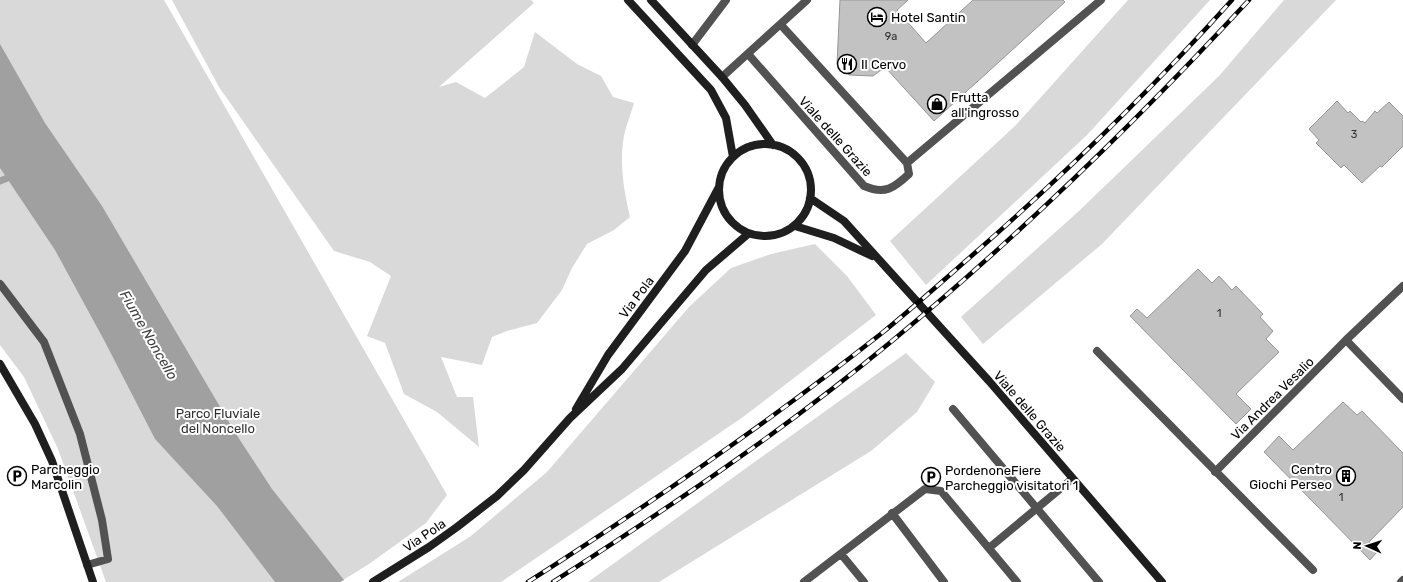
<svg xmlns="http://www.w3.org/2000/svg" width="1403" height="582" viewBox="0 0 1403 582" font-family="Rubik,sans-serif">
<rect width="100%" height="100%" fill="#fff"/>
<path fill="#d9d9d9" d="M0,0H164L447,495L426,523L369,564L340,582H106L58,449L24,377L0,345Z
M172,0H531L534,3L439,87L456,82L485,98L524,67L535,32L577,64L601,76L613,97L634,103C631,114 626,125 624,136C619,163 624,191 630,217L614,230L587,244L572,268L562,290L537,323L507,331L492,337L482,365L441,357L457,397H473L479,447L437,412L404,394L385,343L367,336L391,276L370,262L334,251L219,87Z
M1128,0H1210L1087,135L926,285L890,241L1015,126Z
M1284,0H1336L1102,244L983,344L961,317L1080,210L1219,76Z
M815,244L847,276L876,315L743,417L501,582H398L471,536L547,472L689,307L731,268L771,254Z
M906,353L935,382L917,412L871,451L659,582H588Z"/>
<path fill="#a0a0a0" d="M0,44L45,123L102,206L236,434L272,489L344,580L340,582H275L217,506L155,439L104,340L55,250L0,168Z"/>
<g fill="none" stroke-linecap="round" stroke-linejoin="round">
<path stroke="#a0a0a0" stroke-width="7" d="M0,181L15,175"/>
</g>
<path fill="#c2c2c2" stroke="#969696" d="M840,0H908L897,10L926,43L973,0H1063L1065,2L934,121L885,67L873,76L849,75L837,64Z
M1337,101L1348,113L1350,111L1361,122L1362,121L1365,123L1375,111L1377,113L1389,102L1403,116V146L1382,167L1380,166L1362,183L1344,165L1341,168L1316,143L1319,140L1309,129Z
M1198,269L1212,283L1219,276L1232,290L1236,286L1263,314L1260,317L1273,331L1266,339L1279,352L1236,394L1251,409L1236,424L1130,316L1137,309L1147,318Z
M1343,402L1357,415L1362,411L1403,453V507L1369,542L1378,551L1370,560L1264,452L1279,436L1293,450Z"/>
<g fill="none" stroke-linecap="round" stroke-linejoin="round">
<path stroke="#525252" stroke-width="8" d="M692,45L726,0
M748,54L864,186C885,195 894,188 909,174L907,163L781,25
M722,77L807,0
M907,163L1101,0
M0,284L44,342L80,434L102,520L108,559L87,565
M953,409L1099,582
M892,513L944,582
M989,548L1072,479
M841,554L864,582
M804,582L925,489L941,491L1017,582"/>
<path stroke="#525252" stroke-width="8" d="M1403,286L1346,340L1403,399
M1097,351L1313,570
M1215,472L1346,340
M1401,582L1403,580"/>
<path stroke="#1f1f1f" stroke-width="8" d="M628,0L711,90L726,118L733,157
M651,0L722,77L745,105L773,145
M719 190a46 46 0 1 1 92 0a46 46 0 1 1-92 0Z
M810,198L844,221L989,381L1162,582
M795,226L834,238L872,256
M0,364L35,424L52,461L93,582
M576,409L608,355L685,251L719,187
M373,582L429,547L457,527L497,496L524,470L570,418L622,369L706,270L748,234"/>
<g stroke="#000" stroke-width="4.5">
<path id="rail" d="M528,582C650,504 769,422 882,333C914,307 945,279 976,252C1066,173 1152,89 1232,0
M553,582C670,507 786,429 892,341C1019,236 1137,121 1249,0"/>
</g>
<use href="#rail" stroke="#fff" stroke-width="3" stroke-dasharray="9" stroke-linecap="butt"/>
</g>
<defs>
<g id="hotel-ring" transform="scale(1)"><circle r="9.5" fill="#fff" stroke="#000" stroke-width="1.5"/><path d="M-6-4.5h1.5V1H6V5H4.5V3h-9V5H-6ZM-4 0a1.8 1.8 0 1 1 3.6 0ZM.5 0V-2.5h3Q6-2.5 6 0Z" fill="#000"/></g>
<g id="restaurant-ring" transform="scale(1)"><circle r="9.5" fill="#fff" stroke="#000" stroke-width="1.5"/><path d="M-5-6h1v4h1v-4h1v4h1v-4h1v5L-1.5 .5V6h-2V.5L-5-1ZM5-6V6H3V1.5H1.5Q1.5-4 5-6Z" fill="#000"/></g>
<g id="shop-ring" transform="scale(1)"><circle r="9.5" fill="#fff" stroke="#000" stroke-width="1.5"/><path d="M-5-2.5h2.3a2.7 3.5 0 0 1 5.4 0H5L5.5 6h-11ZM-1.5-2.5h3a1.5 2.3 0 0 0-3 0Z" fill="#000"/></g>
<g id="parking-ring" transform="scale(1)"><circle r="9.5" fill="#fff" stroke="#000" stroke-width="1.5"/><path d="M-3.5-5.5H1a3.5 3.5 0 0 1 0 7H-1V5.5H-3.5ZM-1-3.4V-.6H.8a1.4 1.4 0 0 0 0-2.8Z" fill="#000"/></g>
<g id="building-ring" transform="scale(1)"><circle r="9.5" fill="#fff" stroke="#000" stroke-width="1.5"/><path d="M-4-6H4V6H1V3H-1V6H-4ZM-2.5-4.3h1.7v1.8h-1.7ZM.8-4.3h1.7v1.8H.8ZM-2.5-1h1.7V.8h-1.7ZM.8-1h1.7V.8H.8Z" fill="#000"/></g>
</defs>
<g fill-rule="evenodd">
<use href="#hotel-ring" x="877" y="17"/>
<use href="#restaurant-ring" x="847" y="64"/>
<use href="#shop-ring" x="937" y="104"/>
<use href="#parking-ring" x="17" y="476"/>
<use href="#building-ring" x="1346" y="476"/>
<use href="#parking-ring" x="931" y="477"/>
</g>
<g text-anchor="middle" stroke-width="4" stroke-linejoin="round" paint-order="stroke">
<g font-size="11" fill="#303030">
<text x="891" y="40">9a</text>
<text x="1354" y="138">3</text>
<text x="1219" y="317">1</text>
<text x="1341" y="501">1</text>
</g>
<g font-size="13" fill="#000" stroke="#fff" text-anchor="start">
<text x="891" y="22">Hotel Santin</text>
<text x="861" y="69">Il Cervo</text>
<text x="951" y="102">Frutta<tspan x="951" dy="15">all'ingrosso</tspan></text>
<text x="31" y="474">Parcheggio<tspan x="31" dy="15">Marcolin</tspan></text>
<text x="1332" y="474" text-anchor="end">Centro<tspan x="1332" dy="15">Giochi Perseo</tspan></text>
<text x="945" y="475">PordenoneFiere<tspan x="945" dy="15">Parcheggio visitatori 1</tspan></text>
</g>
<g font-size="13" fill="#000" stroke="#fff">
<text transform="translate(836 136) rotate(48)" y="5">Viale delle Grazie</text>
<text transform="translate(636 297) rotate(-53)" y="5">Via Pola</text>
<text transform="translate(1272 398) rotate(-45)" y="5">Via Andrea Vesalio</text>
<text transform="translate(1030 411) rotate(49)" y="5">Viale delle Grazie</text>
<text transform="translate(424 535) rotate(-34)" y="5">Via Pola</text>
</g>
<g font-size="13" fill="#303030" stroke="#fff">
<text x="218" y="418">Parco Fluviale<tspan x="218" dy="15">del Noncello</tspan></text>
</g>
<g font-size="14" font-style="italic" fill="#414141" stroke="#fff">
<text transform="translate(149 335) rotate(60)" y="5">Fiume Noncello</text>
</g>
</g>
<g transform="translate(1367 546) rotate(273)" stroke="#ffffff" stroke-width="3" paint-order="stroke">
<path d="M0-3L7 15L0 10L-7 15Z" fill="#000000"/>
<text y="-6" font-size="11" font-weight="bold" text-anchor="middle" fill="#000000">N</text>
</g>
</svg>
